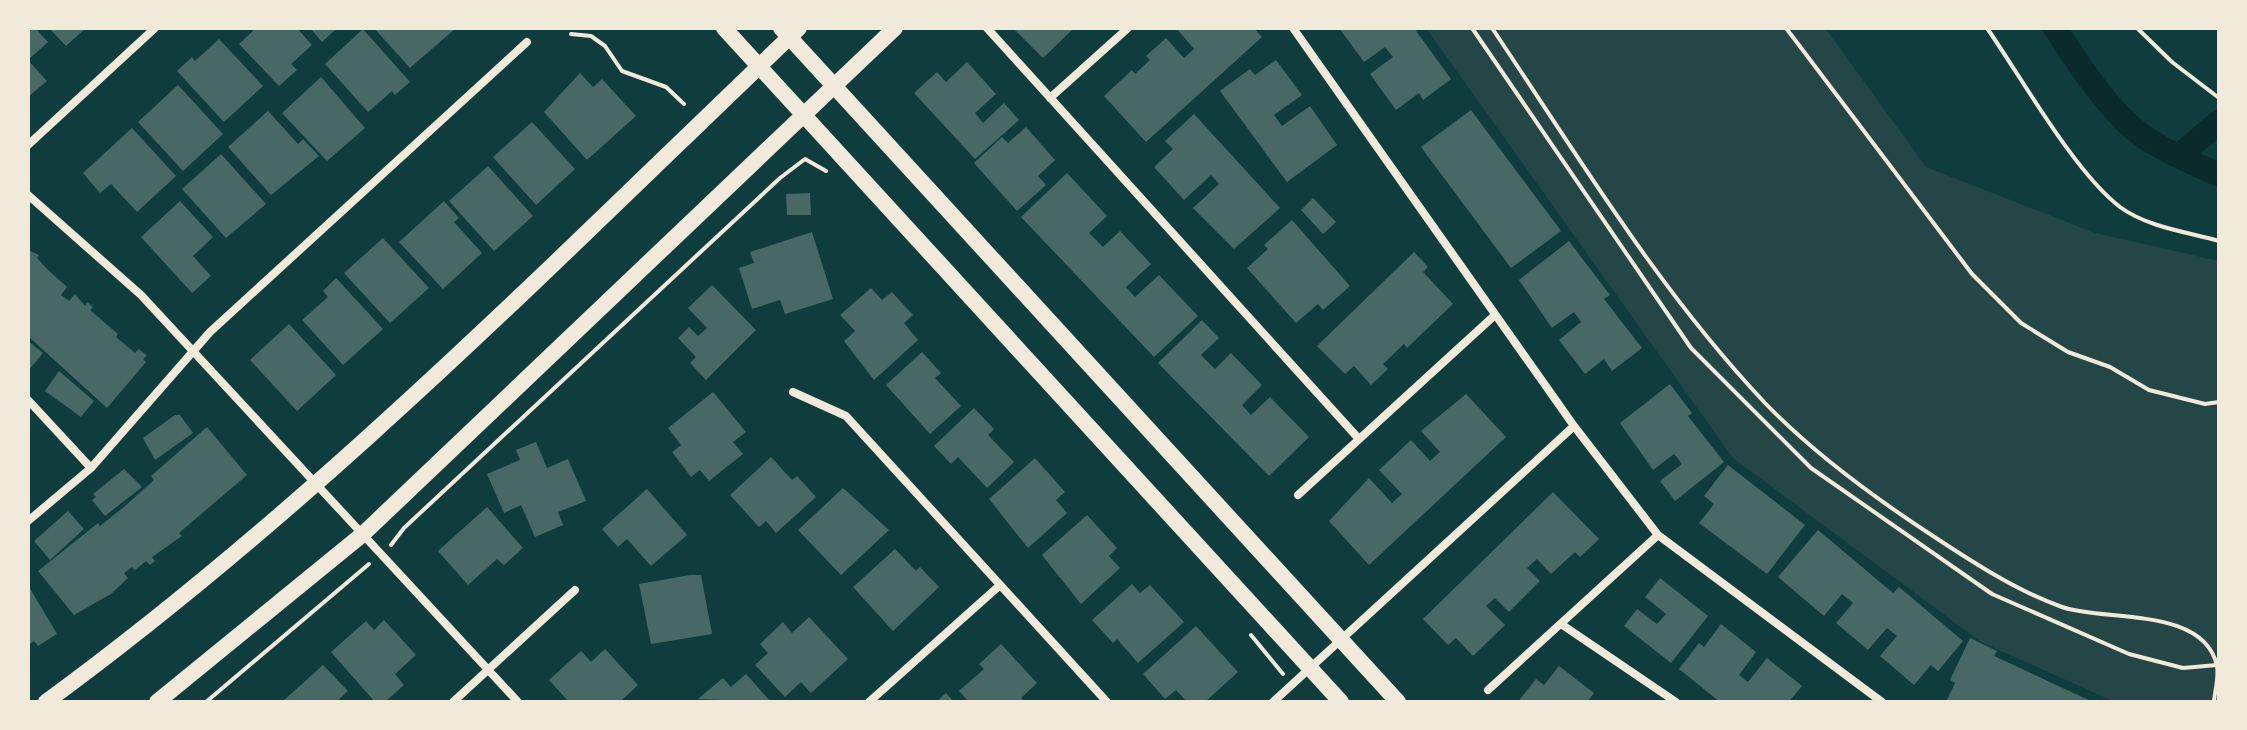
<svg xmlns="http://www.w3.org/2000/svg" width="2247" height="730" viewBox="0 0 2247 730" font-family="Mulish,sans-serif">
<rect width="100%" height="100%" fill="#0f3d3e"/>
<path fill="#244646" d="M1426,28H1825L1926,167L2095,233L2219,261V702H2115L1981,642L1733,458Z"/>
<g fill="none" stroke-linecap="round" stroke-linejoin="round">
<path stroke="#0a2a2b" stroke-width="24" d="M2055,28C2076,60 2099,96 2127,123C2151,146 2189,161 2219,175
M2179,156L2219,122"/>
</g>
<path fill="#486865" d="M28,28H35L48,42L28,60L47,81L28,97Z
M49,28H86L66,46Z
M256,28H297L312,45L291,64L297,70L279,86L239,44Z
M310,28H337L322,42Z
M374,28H456L410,68Z
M1013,28H1074L1043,58Z
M1176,28H1254L1262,37L1146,142L1104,96L1132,70L1135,74L1150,60L1146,56L1166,38L1184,58L1194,49Z
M1339,28H1414L1451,79L1423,100L1419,93L1396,110L1370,74L1393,57L1385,47L1364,62Z
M363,29L410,82L395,95L392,91L368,112L325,64Z
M219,39L263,86L224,122L177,71L192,57L195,61Z
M1276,60L1302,95L1274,115L1282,126L1310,106L1337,145L1287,182L1220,91L1250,69L1255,75Z
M967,62L996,94L975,113L983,123L1004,103L1019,120L975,159L914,93L937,72L946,82Z
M580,73L593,87L602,79L636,116L587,160L544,112Z
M321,77L365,128L327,161L282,113Z
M178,85L223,134L183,171L138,122Z
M1471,110L1561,231L1511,268L1421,147Z
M268,111L298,144L303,139L319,156L271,195L228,147Z
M1194,114L1280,208L1234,249L1193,208L1219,184L1211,175L1184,200L1154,167L1173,149L1165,141Z
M532,122L575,169L536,205L493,157Z
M1026,127L1055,160L1038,176L1046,185L1017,211L974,163L1002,137L1008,143Z
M132,128L176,176L137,212L111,184L100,193L83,173Z
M221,154L266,204L226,238L182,189Z
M488,166L533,216L494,251L449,201Z
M1067,173L1107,216L1089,233L1103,247L1120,231L1151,264L1126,287L1135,297L1159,275L1198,316L1154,357L1021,217Z
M810,193L811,215H787L786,194Z
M1313,198L1336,222L1323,234L1301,210Z
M180,201L213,237L193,256L211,276L192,293L141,237Z
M444,201L459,218L454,222L482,253L443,289L399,242Z
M1292,220L1350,286L1323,310L1318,304L1296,323L1247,268L1268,249L1264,245Z
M812,232L833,299L785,314L780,300L752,309L739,268L754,263L750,252Z
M383,238L429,288L390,323L344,273Z
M1569,241L1610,295L1604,299L1642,348L1612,371L1604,359L1585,374L1559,340L1581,322L1574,312L1552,328L1519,280Z
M28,250L39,255L37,258L47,269L67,287L61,295L69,301L75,294L85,306L87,302L93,307L90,310L118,334L116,337L135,353L139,349L147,356L143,359L146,362L107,408L28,336Z
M1414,252L1428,267L1423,272L1453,304L1407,348L1404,344L1383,364L1388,369L1371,385L1354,366L1345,374L1317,346Z
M336,278L383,329L343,365L302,320L328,297L323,291Z
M712,285L756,330L706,380L690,363L696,357L678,338L689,327L698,336L707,328L688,308Z
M871,288L882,300L892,292L913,315L904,323L918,340L874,380L844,341L855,331L840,315Z
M1202,320L1219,338L1201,355L1215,369L1231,353L1262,385L1242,405L1251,415L1270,397L1309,437L1269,476L1158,363Z
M289,324L336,375L297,411L250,360Z
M28,341L43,353L28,371Z
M922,352L941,373L935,378L961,406L930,434L886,385Z
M59,371L94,401L81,417L45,391Z
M1670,384L1692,413L1688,416L1724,462L1675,501L1660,481L1682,464L1674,454L1653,470L1620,423Z
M713,392L746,432L733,442L743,454L709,481L700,470L691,477L672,452L681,445L668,428Z
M1466,394L1506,437L1369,565L1329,521L1369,478L1392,503L1402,494L1379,470L1411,440L1430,461L1440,452L1421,431Z
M974,408L994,429L988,435L1014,462L987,488L958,457L951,464L934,446Z
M175,415H180L193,433L155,460L143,438Z
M207,427L247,475L179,533L182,536L152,557L155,561L150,565L146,561L135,570L132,567L124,573L128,578L111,594L74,615L38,571L98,523L100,526L125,506L154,480L151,476Z
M536,442L547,468L568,459L586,501L558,512L563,525L535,537L521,505L504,513L487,474L520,460L516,450Z
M771,457L792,480L797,476L816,497L776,533L766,521L759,527L730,495Z
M1035,458L1065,492L1056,500L1067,513L1028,548L989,499Z
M1728,465L1805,525L1767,574L1699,523L1714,504L1704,496Z
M124,469L142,487L105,516L92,500L96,497L93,494Z
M843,488L889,530L841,575L798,530Z
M647,489L687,535L651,566L627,539L618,547L602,529Z
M1553,492L1599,539L1580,557L1575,552L1551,574L1537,559L1527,568L1540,581L1509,612L1495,598L1486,606L1505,625L1473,656L1456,638L1448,645L1423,619Z
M487,507L523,548L504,565L497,559L468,585L438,551Z
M68,511L84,529L50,560L34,541Z
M1087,515L1117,548L1109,556L1120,568L1081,604L1042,555Z
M1818,530L1893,593L1899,587L1963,641L1938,671L1931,665L1914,685L1880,656L1897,636L1887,628L1868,650L1836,623L1853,603L1842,594L1824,616L1778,577Z
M895,549L916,571L920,567L939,587L893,631L853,587Z
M690,575H701L712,634L651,644L639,584Z
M1660,578L1708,616L1671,663L1624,626L1637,609L1657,624L1666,614L1645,597Z
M1132,584L1140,593L1150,585L1184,622L1138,663L1117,639L1113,643L1092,620Z
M28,585L57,634L38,646L34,641L28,645Z
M809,617L848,659L811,693L801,682L785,697L755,665L768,653L760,644L783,622L792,633Z
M384,620L416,655L395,674L404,685L385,702H375L331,652L366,621L374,630Z
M1721,624L1756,652L1739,675L1748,682L1767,658L1802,686L1789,702H1720L1679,669L1699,643L1704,647Z
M1196,626L1238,672L1205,702H1187L1176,690L1165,699L1143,674Z
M1970,638L1997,651L1994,656L2093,702H1946L1955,683L1950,680Z
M1001,644L1037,683L1021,698L1025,702H969L959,691L984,669L979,664Z
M605,649L638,685L620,702H569L549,680L581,651L591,662Z
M323,665L348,691L336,702H282Z
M1559,666L1594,693L1587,702H1518L1536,679L1544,685Z
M746,674L771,702L698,699L723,678L731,687Z
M946,693L954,702H936Z"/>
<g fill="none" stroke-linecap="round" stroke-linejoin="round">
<path stroke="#f1e9da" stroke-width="4" d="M1472,28L1691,348L1811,468L1992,594L2129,654L2183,668L2217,665
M1492,28C1578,156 1659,291 1765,403C1815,455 1876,499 1936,538C1974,563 2019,592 2062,607C2105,622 2204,606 2217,666C2219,678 2215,690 2214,702
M1786,28L1972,274L2021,323L2068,352L2110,367L2149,390L2205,404L2219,402
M1987,28C2021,77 2075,173 2120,207C2147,227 2187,232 2219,241
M2137,28L2172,62L2219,98
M571,34L591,36L605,46L622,71L666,87L684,104
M391,545L404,528L780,178L805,159L826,171
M1251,635L1283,674
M206,702L369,564"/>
<path stroke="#f1e9da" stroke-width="8" d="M987,28L1359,439
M1293,28L1574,426L1658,535L1882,702
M1050,98L1128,28
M28,145L155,28
M28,195L141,295L518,702
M793,392L846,416L1107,702
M28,400L91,468
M1298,495L1495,315
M28,521L91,468L210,332L527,42
M1561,624L1676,702
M1488,690L1658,535
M453,702L575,590
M869,702L999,586
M1273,702L1574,426"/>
<path stroke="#f1e9da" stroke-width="16" d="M724,28L1341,702
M781,28L1398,702
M46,702C318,503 556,260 799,28
M157,702L363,534L895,28"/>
</g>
<rect width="2247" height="730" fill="none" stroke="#f1e9da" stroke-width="60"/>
</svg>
